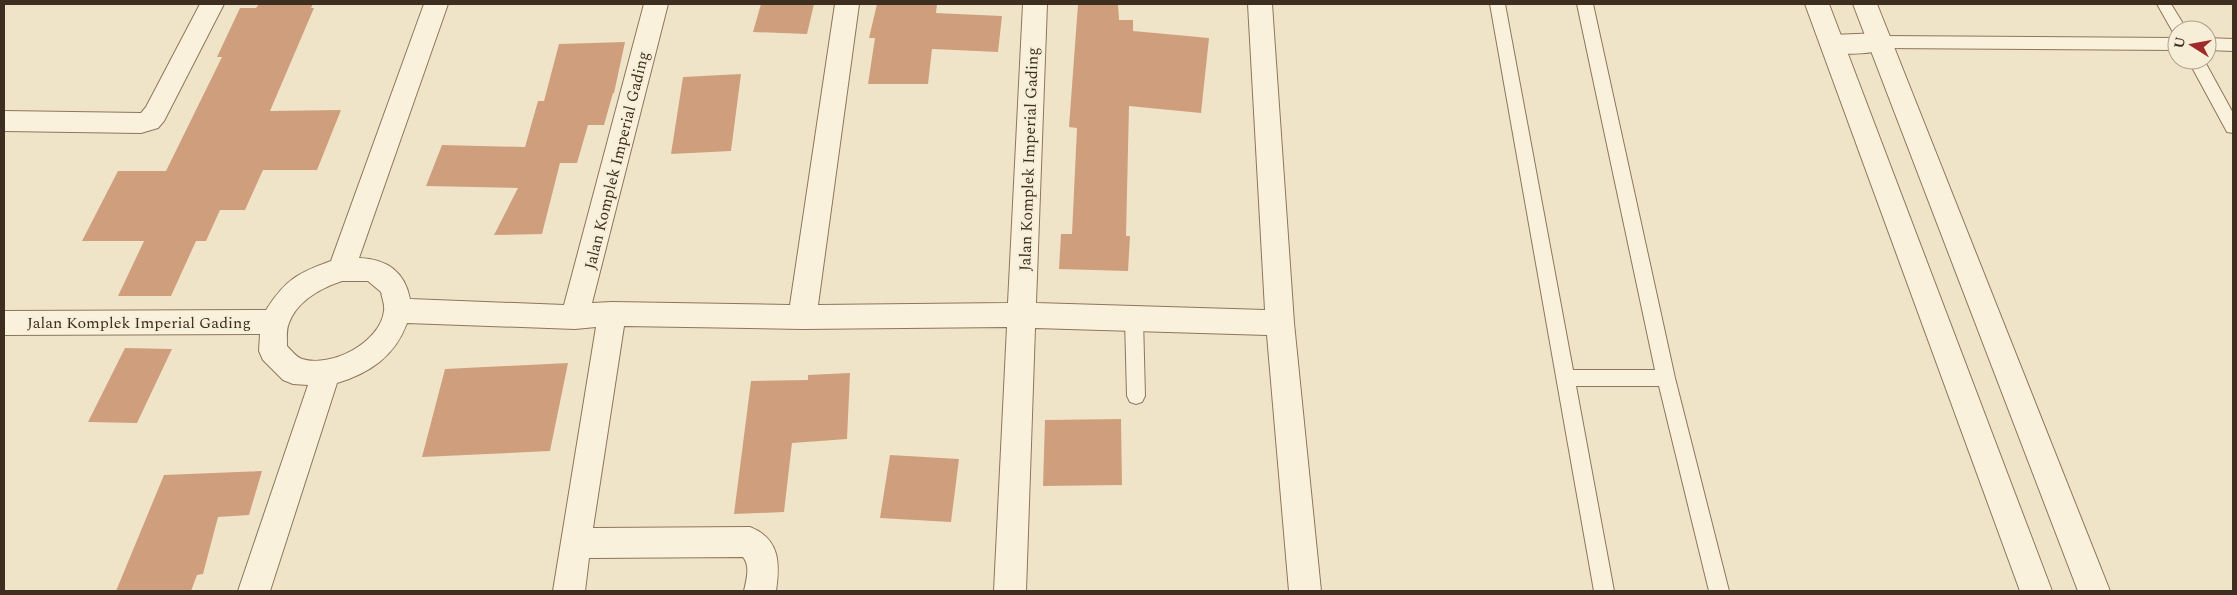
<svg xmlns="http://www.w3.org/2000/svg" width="2237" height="595" viewBox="0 0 2237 595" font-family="Spectral,serif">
<rect width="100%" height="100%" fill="#f0e4c8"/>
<path fill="#cf9f7d" d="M259,4H313L311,8H314L270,111L341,110L317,170H263L245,210H220L206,241H196L171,296H118L144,241H82L118,171H166L222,57H217L240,8H256Z
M761,4H814L807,34L753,32Z
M877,4H937L936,13L1002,16L998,52L932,49L928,84H868L875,38H869Z
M1078,4H1118L1119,20H1133V31L1209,38L1201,113L1129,106L1126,236H1130L1128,271L1059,269L1061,234H1072L1077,128L1069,127Z
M625,42L614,93H613L604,125H588L577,163H560L542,234L494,235L518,188L426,186L442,145L525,147L538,101H544L559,44Z
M741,74L731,151L671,154L683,77Z
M125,348L172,349L137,423L88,422Z
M568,363L550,451L422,457L445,369Z
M850,373L847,439L792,443L784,512L734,514L751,381L808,380V375Z
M1121,419L1122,485L1043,486L1045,420Z
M890,455L959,459L951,522L880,518Z
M262,471L249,515L218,517L203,574L197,575L191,591H116L164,475Z"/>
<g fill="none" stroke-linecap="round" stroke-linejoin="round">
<g stroke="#8d765c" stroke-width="2">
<path id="service" d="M1490,4H1505L1573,370H1655L1577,4H1593L1675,378L1729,591H1709L1659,386H1576L1614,591H1594Z
M2157,4H2171L2187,30H2177V35L2174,34Z
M1881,36L2177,38V50L1881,48L1876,46L1873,42L1876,38Z
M2207,38L2233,39V51L2207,50Z
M2188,60H2204L2233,113V133L2227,132Z
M1134,311L1140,314L1143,319L1145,396L1142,402L1136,404L1130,402L1127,396L1125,319L1128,314Z"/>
</g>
<g stroke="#8d765c" stroke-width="2">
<path id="minor" d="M200,4H224L164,121L158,128L141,133L4,131V111L141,113L146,107Z
M424,4H448L359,258C387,259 405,272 410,299L564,305L644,4H668L592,303L612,302L790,305L835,4H859L818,305L1008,303L1023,4H1047L1036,303L1265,310L1248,4H1272L1294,323L1321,591H1289L1267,335L1035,328L1026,591H994L1007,327L802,329L624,326L593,528L750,527C780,539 780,563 776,591H744C746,581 751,566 743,557L589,558L585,591H553L596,327L575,329L407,323C395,356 370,373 337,383L270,591H238L308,385L293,384L283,380L263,360L259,351L260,334L4,335V311L266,310C286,279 298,273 331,261ZM342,281H368L381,292C382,298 385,305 384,311C380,343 331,368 302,359C296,357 291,350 287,346C287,339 286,329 289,323C297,301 321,288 342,281Z
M1881,33L1890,36L1893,42L1890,48C1873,54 1840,56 1823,51L1820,44L1823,37L1832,35Z"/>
</g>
<g stroke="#8d765c" stroke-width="2">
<path id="tertiary" d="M1805,4H1829L2052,591H2020Z
M1853,4H1877L2110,591H2078Z"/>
</g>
<use href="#service" fill="#faf1dc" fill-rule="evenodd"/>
<use href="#minor" fill="#faf1dc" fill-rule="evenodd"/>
<use href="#tertiary" fill="#faf1dc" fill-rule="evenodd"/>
</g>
<g text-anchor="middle" stroke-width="4" stroke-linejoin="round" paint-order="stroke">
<g font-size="16" fill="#3d2e20" stroke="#f7eed8">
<text transform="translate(1028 159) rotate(-88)" y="6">Jalan Komplek Imperial Gading</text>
<text transform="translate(616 160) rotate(-76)" y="6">Jalan Komplek Imperial Gading</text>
<text x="139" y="328">Jalan Komplek Imperial Gading</text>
</g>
</g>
<rect width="2237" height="595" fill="none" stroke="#3d2e20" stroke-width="10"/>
<g transform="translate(2192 45) rotate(281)"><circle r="24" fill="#f7eed8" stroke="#ada18e"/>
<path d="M0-4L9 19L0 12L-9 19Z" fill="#9e2a2b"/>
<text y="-8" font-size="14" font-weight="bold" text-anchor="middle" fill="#3d2e20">U</text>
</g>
</svg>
